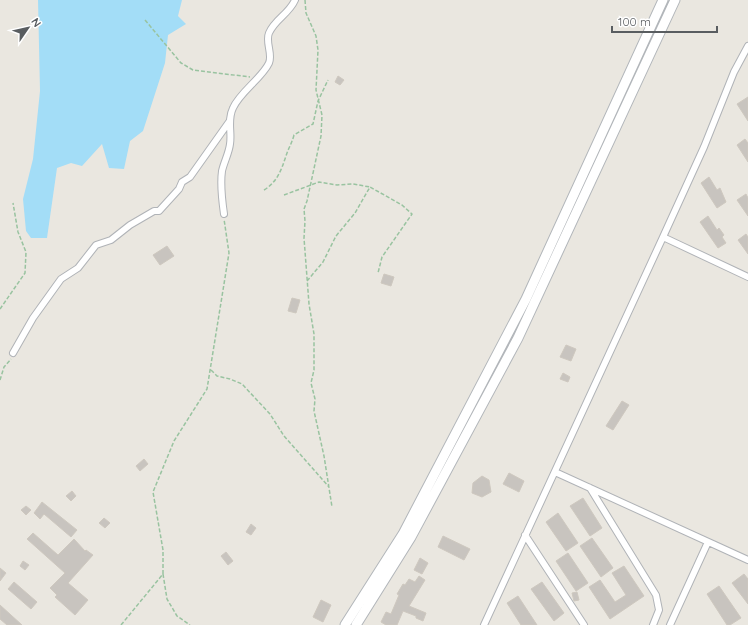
<svg xmlns="http://www.w3.org/2000/svg" width="748" height="625" viewBox="0 0 748 625" font-family="Quicksand,sans-serif">
<rect width="100%" height="100%" fill="#eae7e0"/>
<path fill="#a3ddf7" d="M38,0H182L178,16L186,24L168,35L165,63L143,131L130,141L124,169L109,168L102,144L82,166L71,163L57,168L47,238H31L26,231L23,199L33,159L40,91Z"/>
<path fill="#c8c4bf" stroke="#cec8bf" d="M338,76L344,80L340,85L335,82Z
M748,97V121L737,104Z
M745,139L748,143V162L737,145Z
M709,177L717,190L720,188L726,202L717,208L701,183Z
M746,194L748,198V216L737,200Z
M708,216L717,230L719,228L724,235L722,237L726,243L718,248L700,222Z
M746,234L748,237V254L738,240Z
M167,246L174,256L160,265L153,255Z
M384,274L394,277L391,286L381,283Z
M292,298L300,300L296,313L288,311Z
M566,345L576,349L571,361L560,357Z
M563,373L570,377L568,382L560,379Z
M622,401L629,405L613,430L606,426Z
M144,459L148,464L140,471L136,466Z
M509,473L524,481L519,492L503,484Z
M482,476L489,480L491,492L482,497L472,493L473,483Z
M72,491L76,496L71,501L66,496Z
M583,498L602,528L590,536L570,506Z
M42,502L77,530L71,537L44,514L40,519L34,513Z
M26,506L31,510L26,515L21,510Z
M558,513L578,543L566,551L546,522Z
M104,518L110,523L105,528L99,523Z
M251,524L256,528L251,535L246,532Z
M33,533L58,555L74,539L85,551L86,550L93,555L68,583L88,600L75,615L55,597L57,595L50,588L65,573L27,539Z
M443,536L470,549L464,560L438,547Z
M592,538L613,568L601,577L580,546Z
M226,552L233,561L228,565L221,556Z
M568,553L588,583L576,591L556,561Z
M420,558L428,563L422,574L414,570Z
M23,561L29,565L25,570L20,566Z
M624,566L644,596L610,619L589,587L600,580L615,602L626,595L612,573Z
M0,568L6,573L0,581Z
M744,574L748,579V604L732,583Z
M419,576L425,580L409,606L426,613L423,621L416,618V616L403,611L397,625H386L381,622L386,612L391,614L399,595L397,594L403,584L405,585L409,579L415,582Z
M14,582L37,602L31,609L8,589Z
M542,582L564,613L554,621L531,589Z
M719,586L741,618L730,625H727L707,594Z
M577,592L579,600L574,601L572,593Z
M518,596L537,625H521L507,603Z
M321,600L331,605L323,622L313,617Z
M0,605L22,625H7L0,619Z"/>
<g fill="none" stroke-linecap="round" stroke-linejoin="round">
<g stroke="#b0b3b7" stroke-width="8">
<path id="minor" d="M224,214C222,200 220,185 222,171C224,162 229,153 230,144C232,132 227,120 233,108C240,92 262,78 269,63C273,54 265,42 269,33C275,19 289,14 295,0
M663,237L748,277
M13,353L33,318L61,279L78,268L96,245L111,240L130,225L154,211H159L179,189L182,182L190,177L229,122
M555,472L748,560
M590,488L656,595L659,610L653,625
M525,535L584,625
M484,625L663,237L704,147L734,72L748,46
M670,625L708,542"/>
</g>
<g stroke="#b2b6ba" stroke-width="11">
<path id="secondary" d="M345,625L403,534L526,299L663,0
M356,625L411,537L518,338L675,0"/>
</g>
<path stroke="#99c3a0" stroke-width="1.5" stroke-dasharray="4 2" stroke-linecap="butt" d="M305,0L306,13L316,36L318,50L316,90L322,115L321,136L307,201L304,209L305,221L304,238L309,304L314,334V370L311,383L315,399L314,411L324,456L332,507
M145,20L181,63L193,70L250,77
M264,190C277,182 281,171 286,156C288,149 292,143 294,135L313,124L318,101L328,80
M284,195L319,182L337,185L353,184L370,187
M307,281L323,262L336,236L355,213L370,187L402,205L412,214L382,257L378,273
M0,309L25,273L26,252L18,232L13,203
M211,370L217,376L230,379L242,384L270,414L284,436L329,487
M0,380L4,367L11,359
M163,574L167,599L177,616L190,625
M121,625L163,574V550L153,492L174,441L207,389L229,253L224,219"/>
<use href="#minor" stroke="#fff" stroke-width="6"/>
<use href="#secondary" stroke="#fff" stroke-width="9"/>
</g>
<g transform="translate(28 28) rotate(56)" stroke="#ffffff" stroke-width="3" paint-order="stroke">
<path d="M0-3L7 15L0 10L-7 15Z" fill="#595d60"/>
<text y="-6" font-size="11" font-weight="bold" text-anchor="middle" fill="#595d60">N</text>
</g>
<path d="M612 26v6h105v-6" fill="none" stroke="#595d60" stroke-width="2"/>
<text x="618" y="26" font-size="12" fill="#595d60" stroke="#ffffff" stroke-width="3" paint-order="stroke">100 m</text>
</svg>
